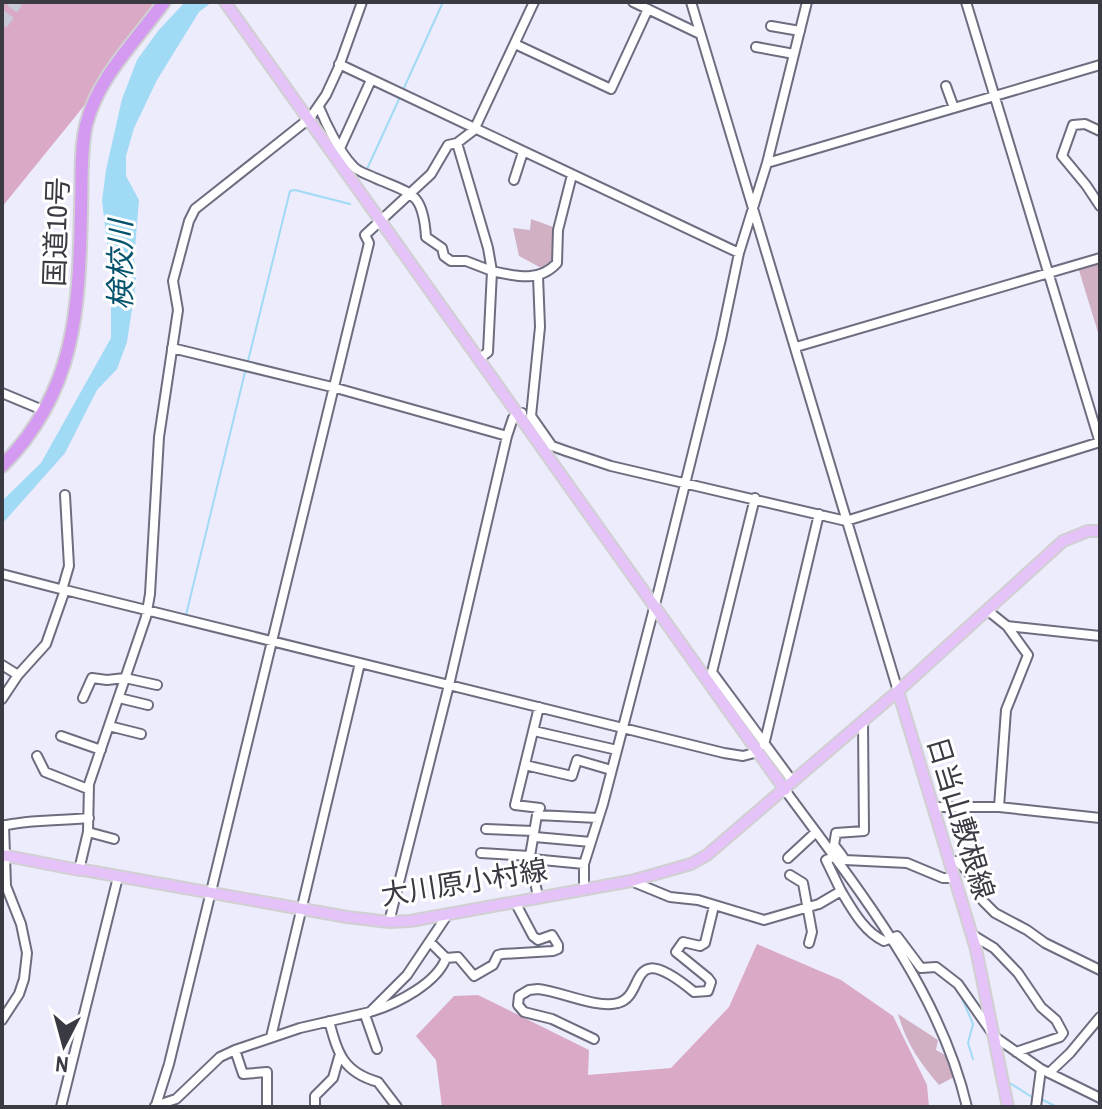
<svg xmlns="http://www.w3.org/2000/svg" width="1102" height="1109" viewBox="0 0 1102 1109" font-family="'Archivo Narrow','Noto Sans JP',sans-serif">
<rect width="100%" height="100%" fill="#ececfd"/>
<path fill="#d0b0c2" d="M531,219L556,228L554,261L545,270L519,256L513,228L530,230Z
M1100,260V339L1078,267Z
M898,1014L938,1040L936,1050L951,1058L954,1077L939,1085C920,1063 906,1043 898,1014Z"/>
<path fill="#daa9c6" d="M2,2H159L109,75L2,207Z
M757,944L841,980L893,1016L927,1085L929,1107H442L436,1060L416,1036L454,996L478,995L589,1050L588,1075L671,1068L729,1007Z"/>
<path fill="#a1daf4" d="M185,2H212L199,12L157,80L134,128L126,156V176L139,200L134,260L136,282L127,342L117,369L97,390L65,453L2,524V501L41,463L111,338V274L102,201L106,170L122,99L137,60L158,31Z"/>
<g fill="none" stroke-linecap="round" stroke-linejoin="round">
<path stroke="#a1daf4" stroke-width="2" d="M403,90L443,2
M367,169L400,97
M248,361L290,191L295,190L350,204
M186,615L246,368
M961,996L973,1024L968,1043L973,1059
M1008,1082L1032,1097
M1041,1099L1057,1107"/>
<path stroke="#c8c8d8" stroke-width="12" stroke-dasharray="12 6" stroke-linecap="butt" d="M2,24L17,2"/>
<g stroke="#6d6d80" stroke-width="12">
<path id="minor" d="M633,2L700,34
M691,2L898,691
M966,2L1100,443
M771,26L800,31
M515,44L611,89L648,9
M756,47L794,54
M339,64L739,253
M946,86L954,108
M319,107C326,124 340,153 353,166C358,172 367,174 375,178C412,194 423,192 426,237L442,248L444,256L451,261H466L492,271L488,352L479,359
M1100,131L1085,124L1073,125L1062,156L1086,185L1100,206
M457,143L488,248L492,271C515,276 539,283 557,263L558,230L572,175
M341,146L371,80
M767,163L1100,65
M514,180L523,152
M538,276L540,327L531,416L552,446L566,451L611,466L846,521L1100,442
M796,347L1100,258
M172,348L336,388L507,436
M2,393L45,411
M755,498L712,672L793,782
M2,574L64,590
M62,590L69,566L65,495
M987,610L1007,626L1028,655L1006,710L999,807
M1007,626L1100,636
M2,665L18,675
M83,698L92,678L107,680L125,678L157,685
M119,698L148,705
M2,699L18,675L46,644L65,590L724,753L743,756L758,752
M109,726L141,734
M534,731L617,750
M61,736L101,750
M764,745L819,514
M37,756L45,772L88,789
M525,765L572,776L577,760L611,770
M785,790C856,887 939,987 967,1107
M933,807H999L1100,818
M537,815L540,808L515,805L539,707
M2,826C30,819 60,821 89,818
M486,829L534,831
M88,832L114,839
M535,837L591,842
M481,853L530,856
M841,854L845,860L907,863L943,878H954
M788,858L816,832
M532,859L584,864
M949,862L957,861L970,874L983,901L995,913L1027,930L1045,943L1100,970
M79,870L88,832L89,784L146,617L150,594L159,437L178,310L173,281L189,221L195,209L310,118L326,95L338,69L362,2
M790,875L803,883L812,932L809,943
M631,881L670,897L698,900L764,920L819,904L841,891C852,909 864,932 884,941L897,936L921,968L936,967L958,984L995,1037L1041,1069L1100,1098
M584,888V864L603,804L659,589L721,339L739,253L767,163L807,2
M841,891L826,860L841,854L834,845L836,833L864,831L863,722
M538,897L530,856L537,815L598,818
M389,922L449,685L507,436L513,418L522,413
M971,934L994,948L1018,973L1041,1007L1056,1020L1063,1033L1060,1037L1016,1052
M446,958L458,957L474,976L493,965L498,955L502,954L553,951L558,949V945L552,935L538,940L533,936L515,902
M373,1011C398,1003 437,983 446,958L430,942
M365,1015L377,1049
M2,1020L19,994L24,979L27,953L21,924L6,886L4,825
M329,1021C338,1054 343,1072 378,1082L397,1107
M271,1037L360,663
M594,1039L552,1019L524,1012L518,1005L519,996L529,990L538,989C560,991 597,1009 618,1003C647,996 626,936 694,992L708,991L711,982L708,978L676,952L683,942L700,946L705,943L714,906
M235,1050L243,1074L267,1072V1105
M1049,1073L1070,1053L1100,1017
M156,1105L169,1064L369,243L365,235L431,174L448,145L457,143L474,130L534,2
M155,1106L176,1099L220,1057L235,1050L300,1028L370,1012L407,975L448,914
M61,1107L118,877
M315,1107V1096L333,1078L339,1057
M1036,1107L1041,1069"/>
</g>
<g stroke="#d0d0d2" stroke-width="14">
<path id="major" d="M225,2L785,790
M898,691L976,949L1008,1107
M2,855L79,870
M78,869L347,917L389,922L410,921L631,881L691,864L707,855L898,691L1063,541L1088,531H1100"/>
</g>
<g stroke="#d0d0d2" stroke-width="16">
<path id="highway" d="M2,466C76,392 79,309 81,211C82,183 80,152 86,125C98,77 136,41 164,2"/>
</g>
<use href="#minor" stroke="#fff" stroke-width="8"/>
<use href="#major" stroke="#e5c2f7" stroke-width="10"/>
<use href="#highway" stroke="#d499f1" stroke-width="12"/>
</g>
<g text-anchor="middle" stroke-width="6" stroke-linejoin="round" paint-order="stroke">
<g font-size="28" fill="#3a3a43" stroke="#fff">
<text transform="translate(56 232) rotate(-88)" y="10">国道10号</text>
<text transform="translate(961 818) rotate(73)" y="10">日当山敷根線</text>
<text transform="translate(464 882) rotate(-9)" y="10">大川原小村線</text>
</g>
<g font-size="30" font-style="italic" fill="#05526d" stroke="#fff">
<text transform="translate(121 265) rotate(-90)" y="10">検校川</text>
</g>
</g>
<rect width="1102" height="1109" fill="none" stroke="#3a3a43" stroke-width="8"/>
<g transform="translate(64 1045) rotate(186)" stroke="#ffffff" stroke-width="6" paint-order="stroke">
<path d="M0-6L14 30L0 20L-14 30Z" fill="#3a3a43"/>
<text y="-12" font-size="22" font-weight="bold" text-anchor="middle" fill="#3a3a43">N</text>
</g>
</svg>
